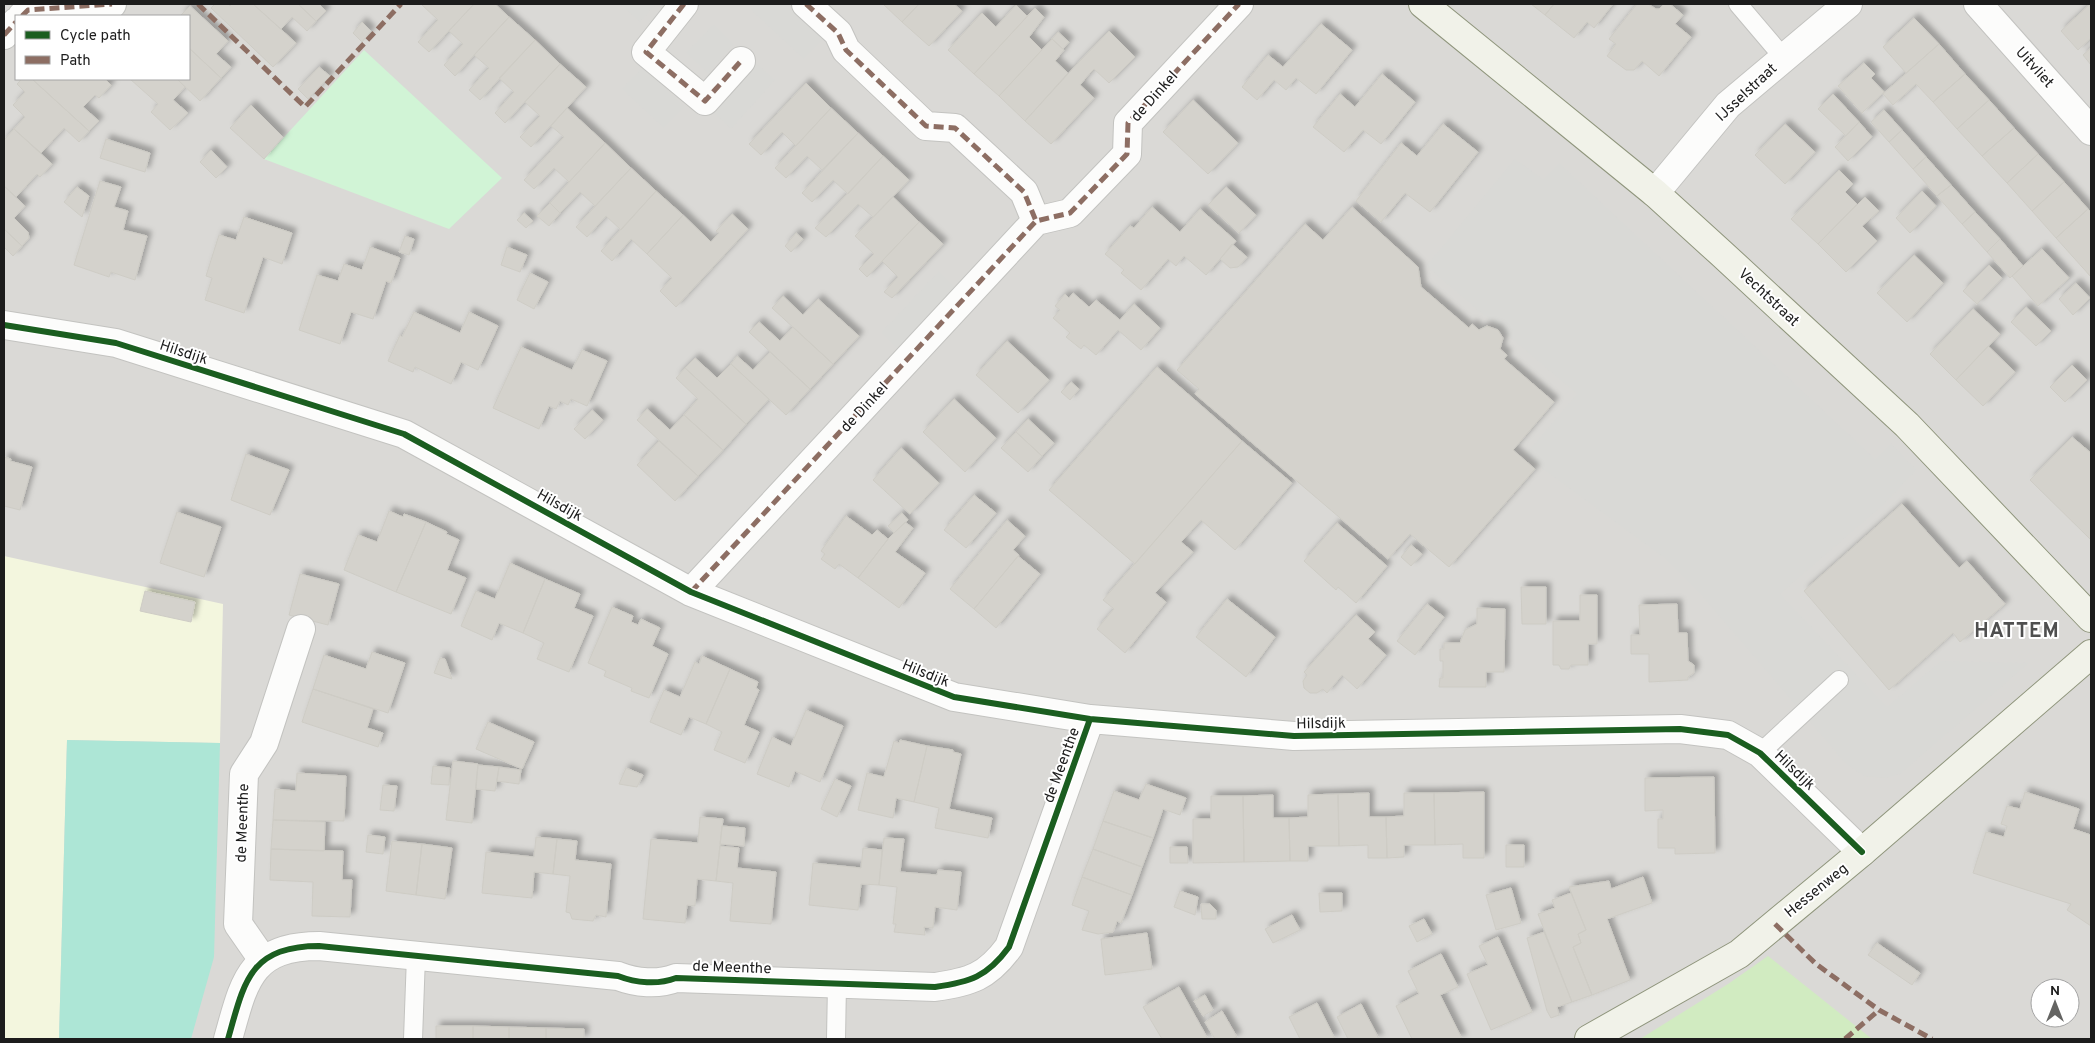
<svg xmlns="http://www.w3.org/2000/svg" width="2095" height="1043" viewBox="0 0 2095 1043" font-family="Overpass,sans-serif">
<defs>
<filter id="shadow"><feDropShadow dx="4.5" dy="-4.5" stdDeviation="2.5" flood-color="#0004"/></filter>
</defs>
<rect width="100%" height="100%" fill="#ebeae4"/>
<path fill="#dad9d6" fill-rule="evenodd" d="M4,4H2091V1039H4ZM16,16H189V79H16ZM2040,988H2070V1018H2040Z"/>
<path fill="#f3f6de" d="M4,556L223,604L220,743L67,740L59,1039H4Z"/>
<path fill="#d1ebc1" d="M1768,956L1872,1039H1640L1728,984Z"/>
<path fill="#d1f4d6" d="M364,50L502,178L449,229L264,159Z"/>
<path fill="#ade6d6" d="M67,740L220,743L214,957L191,1039H59Z"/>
<path fill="#d9d9d6" d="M620,4H656L640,22Z
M755,4H788L825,38L804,59L750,9Z
M714,24L734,44L708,73L686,53Z
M753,61L775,80L731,129L710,109Z
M643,67L685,107L664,128L622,89Z
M1515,159L1543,179L1559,163L1875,459L1891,443L1916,470L1882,506L1780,594L1887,707L1941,661L2029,663L1900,774L1885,778L1864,776L1845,763L1703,597L1663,557L1543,469L1526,454L1577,394L1426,266Z
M939,271L957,289L898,350L881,333Z"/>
<path fill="#d4d2cc" stroke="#ceccc5" filter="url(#shadow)" d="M215,4H228L230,6L232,4H253L296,43L273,67L211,8Z
M253,4H298L316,21L307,31L292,17L281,29Z
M298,4H319L326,11L316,21Z
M424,4H474L429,52L418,42L438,20L422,5Z
M474,4H495L509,17L455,76L444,65L463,44L449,31Z
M883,4H919L902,22Z
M919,4H954L962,11L929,46L902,22Z
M1531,4H1554L1545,15Z
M1554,4H1613L1594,28L1587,22L1574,38L1545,15Z
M1637,4H1648L1656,9H1659L1664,4H1670L1683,15L1675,24L1691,37L1659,76L1642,61L1634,70H1626L1607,56L1616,44L1609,39Z
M1016,5L1027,16L1034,9L974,74L948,50L982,13L996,27Z
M2089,5L2091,8V38L2078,50L2061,31Z
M190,6L228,41L216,54L231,67L221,78L189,48V16H180Z
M1035,8L1044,17L1029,37L1042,50L999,96L974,74Z
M509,17L535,40L480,100L469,90L489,68L474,55Z
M1914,18L1939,44L1906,73L1883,47Z
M362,22L371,31L362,42L353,33Z
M1321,24L1352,50L1316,94L1296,78L1286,90L1274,80L1257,100L1242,87L1268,55L1283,67Z
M1109,31L1135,57L1109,83L1094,69L1089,74L1080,85L1094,98L1051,144L1025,121L1078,63Z
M1058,32L1069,42L1063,49L1052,39Z
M1052,39L1064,50L1055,61L1068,73L1025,121L999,96Z
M535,40L560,64L505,123L495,113L514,92L499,78Z
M1939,44L1965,74L1933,102L1916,84L1893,105L1883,94Z
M189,48L221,78L200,101L177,79H189Z
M2091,48V65L2083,55Z
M1864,63L1875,74L1871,78L1884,92L1862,113L1838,86Z
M560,64L586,87L531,147L520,137L540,116L525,102Z
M319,67L330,76L308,99L298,89Z
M1382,74L1415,102L1381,144L1363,130L1344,152L1313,127L1340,94L1355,107Z
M1965,74L1989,100L1957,129L1933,102Z
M22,79H32L89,131L79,142L64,128L41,153L14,129L25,117L13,105L25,92L17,84Z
M32,79H105L111,85L99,98L95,95L83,107L99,121L89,131Z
M130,79H177L185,87L173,100L188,113L170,130L151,112L158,104Z
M806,83L831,108L796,146L782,132L761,155L749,144Z
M1833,94L1859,122L1846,136L1818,109Z
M1193,100L1238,143L1208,174L1163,132Z
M1989,100L2014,128L1982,156L1957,129Z
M251,105L283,137L264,159L230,128Z
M567,108L605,143L569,182L554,168L534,189L524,180L564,137L551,126Z
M831,108L858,133L822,170L807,156L786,178L775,168Z
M1884,110L1902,130L1889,142L1871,122Z
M1859,122L1872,137L1848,161L1835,147Z
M1443,124L1478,152L1430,212L1405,193L1381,222L1356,201L1401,143L1417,156Z
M1785,124L1815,152L1785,184L1755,155Z
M2014,128L2038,154L2007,183L1982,156Z
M14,129L52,164L40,177L37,174L16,197L4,186V140Z
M1902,130L1926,157L1913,169L1889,142Z
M858,133L883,156L848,194L833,180L812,202L802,193Z
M106,139L150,153L145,172L100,158Z
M605,143L631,168L595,206L580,192L560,213L550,203Z
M211,150L227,167L216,178L200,162Z
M2038,154L2064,182L2032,211L2007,183Z
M883,156L909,180L873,217L858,204L826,237L815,228Z
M1926,157L1951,185L1937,196L1913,169Z
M631,168L656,191L621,230L606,216L587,237L576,227Z
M1839,170L1853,184L1845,192L1857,204L1818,244L1791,219Z
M100,181L121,187L114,207L128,211L123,230L147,236L135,280L111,272L109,277L74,265Z
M2064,182L2088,209L2056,238L2032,211Z
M1951,185L1975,212L1962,224L1937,196Z
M4,186L25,206L14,218L28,232L29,238L22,246L4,229Z
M77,187L89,196L82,217L64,202Z
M1226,187L1256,215L1239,233L1208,205Z
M656,191L683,215L647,254L631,239L612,261L601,251Z
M1922,191L1936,206L1910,233L1896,218Z
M893,197L919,222L867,277L859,269L874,254L855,236Z
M1865,197L1879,211L1862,226L1877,241L1846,272L1818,244Z
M550,203L560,213L549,226L537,216Z
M1152,207L1180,232L1200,209L1236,241L1206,275L1184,256L1176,266L1168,259L1141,290L1121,273L1124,270L1105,254L1130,226L1134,228Z
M1352,207L1418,267L1421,287L1469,328L1472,324L1479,330L1487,326L1498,330L1503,338L1500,349L1507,355L1504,359L1554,402L1513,450L1535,469L1449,567L1410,534L1388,559L1195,394L1199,389L1177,370L1305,224L1323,240Z
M2088,209L2091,212V277L2056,238Z
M1975,212L2000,239L1987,252L1962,224Z
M524,213L533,221L526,228L517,220Z
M732,214L748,229L676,307L660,291L672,278L647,254L683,215L711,242L719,233L716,231Z
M244,217L292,233L282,264L263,257L244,313L205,300L212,278L206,276L219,235L236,240Z
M919,222L943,244L892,298L884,292L898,277L882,261Z
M4,229L22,246L13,256L4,247Z
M796,233L803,239L791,252L785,246Z
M405,236L414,239L409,255L399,252Z
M2000,239L2023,266L2010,278L1987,252Z
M1232,244L1247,257L1238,267L1230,268L1220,259Z
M370,247L400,258L391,283L386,281L373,319L351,312L340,344L299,330L317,275L338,281L344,264L362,270Z
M507,247L527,255L520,272L501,265Z
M2042,249L2069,278L2038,306L2012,276Z
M1914,255L1943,283L1907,322L1877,293Z
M1989,265L2002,278L1977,304L1963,291Z
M530,273L548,282L534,309L517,300Z
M2076,283L2090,298L2073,315L2059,299Z
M1073,293L1089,307L1096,300L1120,320L1134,304L1160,328L1141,350L1118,330L1096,355L1084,345L1081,349L1066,337L1070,333L1053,318L1060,310L1055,306L1065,294L1069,298Z
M783,296L803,315L818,299L859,336L833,364L772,308Z
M2026,307L2051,331L2036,346L2011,322Z
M1973,309L2000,334L1956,380L1930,354Z
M414,312L460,333L469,312L498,326L478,370L461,362L451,384L415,367L413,372L388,361L400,335L402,337Z
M759,322L780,341L793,327L833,364L810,389L749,332Z
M1007,341L1049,380L1018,413L976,375Z
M1988,346L2015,372L1983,406L1956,380Z
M521,347L572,370L582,350L607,361L587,406L571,399L568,405L560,401L556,409L549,406L539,429L493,408Z
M770,352L810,389L786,415L731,364L737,356L753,370Z
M695,358L717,378L731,364L769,399L746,424L685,368Z
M2072,365L2087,380L2065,402L2050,387Z
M1157,367L1242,441L1135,564L1049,490Z
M685,368L746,424L723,450L684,415L698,399L676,378Z
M1071,382L1079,389L1070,400L1061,392Z
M954,399L996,438L965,472L923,432Z
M647,409L670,430L684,415L723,450L698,476L637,420Z
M592,410L603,420L585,439L574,429Z
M1028,419L1054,443L1042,456L1016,432Z
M1016,432L1042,456L1028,472L1001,448Z
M2072,437L2091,453V540L2030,480Z
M659,441L698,476L675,501L637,465Z
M1242,441L1292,483L1235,550L1201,520L1181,542L1193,552L1155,593L1166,602L1125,653L1097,629L1114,609L1103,600Z
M901,448L939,483L910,514L873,480Z
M246,454L289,470L270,515L231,500Z
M4,457L11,459L10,461L32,467L20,510L4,506Z
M974,495L996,513L966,548L944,530Z
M1902,504L1959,568L1967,561L2005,604L1960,642L1953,633L1889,690L1804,591Z
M389,511L403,517L404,514L426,522L396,592L344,570L358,535L377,542Z
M177,512L221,527L204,577L160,563Z
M902,513L908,520L894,533L888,526Z
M846,516L872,535L877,530L888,539L858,578L839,564L835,569L821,559L825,554L821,551Z
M1007,520L1025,536L1013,550L1019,555L974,609L950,589Z
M426,522L447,532L446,534L459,540L447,570L466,578L451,614L396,592Z
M905,522L913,528L895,552L925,573L899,608L858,578L888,539Z
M1337,523L1387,566L1356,603L1338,587L1336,590L1304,561Z
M1411,545L1422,554L1411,566L1401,557Z
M1018,556L1040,574L996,628L974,609Z
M510,563L545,579L523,633L499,623L492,640L461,626L476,591L495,599Z
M300,574L339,584L328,625L289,615Z
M545,579L580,594L574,608L593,616L569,672L537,659L544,643L523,633Z
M1521,587H1546V624H1522Z
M145,591L195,602L191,622L140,611Z
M1580,595H1597V644H1588V665H1571L1569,669H1561L1559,665H1553V621H1580Z
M1227,599L1275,637L1246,677L1196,637Z
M1427,604L1444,617L1415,655L1397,641Z
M1677,604L1678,633H1687L1688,661L1694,665V673L1688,677V680L1649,682V654H1631V635H1640L1639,605Z
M612,607L633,616L631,622L638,625L641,619L660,628L652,646L668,654L649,698L631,691L632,688L604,676L606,671L588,663Z
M1477,608L1505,609L1504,672H1486V687H1439L1440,678H1443V661H1440V649H1444V643H1460L1465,630L1477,624Z
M1356,615L1375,632L1368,639L1386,655L1357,689L1342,675L1327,693L1323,689L1317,693H1310L1304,688L1303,681L1307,675L1304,672Z
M372,652L405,663L388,713L313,689L324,655L366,669Z
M702,656L730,669L706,724L689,717L681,735L650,722L664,690L680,697L695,662L699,664Z
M440,658L445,659L452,679L434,673Z
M730,669L758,682L756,688L759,690L744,725L759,732L745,763L714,750L722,732L706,724Z
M313,689L373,709L367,728L383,733L378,747L302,722Z
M806,710L843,726L820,782L795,771L789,787L757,774L772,737L791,746Z
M488,722L534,742L522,769L476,749Z
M900,740L927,746L914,802L896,798L893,818L858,810L867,773L884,777L894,741L899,743Z
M927,746L953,750V752L961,754L949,809L992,818L988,838L935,828L939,808L914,802Z
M453,761L478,764L472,823L446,820Z
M478,765L499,767L495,791L476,789Z
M433,766L450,768L449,785L431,784Z
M499,767L521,770L519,784L497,781Z
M626,768L643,775L637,787L619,784Z
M297,773L346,776L344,821L273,820L275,789L296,791Z
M1714,777L1715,853L1675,854V848H1658V819H1663V810L1645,811V778Z
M835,779L851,786L837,817L821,809Z
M1146,784L1186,798L1180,815L1163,809L1153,838L1103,821L1114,791L1139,800Z
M383,785L397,786L394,811L380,810Z
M1484,792V858H1463V844L1435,845L1434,793Z
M2025,792L2079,809L2073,829L2091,835V926L2067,910L2071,904L1973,873L1986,832L2004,837L2007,826L2001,824L2007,806L2020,809Z
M1369,793V817H1386L1387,858H1368V845L1339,846L1338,794Z
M1404,793H1434L1435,845H1404V857L1387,858L1386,817L1404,816Z
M1338,794L1339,846H1308V861H1290L1289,818L1308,817V795Z
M1273,795V818H1289L1290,861L1244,862L1243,796Z
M1211,796H1243L1244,862L1193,863V819H1211Z
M700,817L723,819L716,881L697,879L695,906L687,905L685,923L643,919L651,839L698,843Z
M273,820L325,822L324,851L271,849Z
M1103,821L1153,838L1142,867L1093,849Z
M722,826L745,828L744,846L720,844Z
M368,835L385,837L383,854L366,852Z
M536,837L557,839L553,874L534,872L532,898L482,893L486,852L534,857Z
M884,838L904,839L900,872L937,875L938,870L961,872L957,910L935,907L933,928L924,927L925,935L894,932L896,924H893L897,887L879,885Z
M557,839L577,841L575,860L611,864L606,917L596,915L593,921L572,919L570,913L566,912L570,876L553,874Z
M392,841L422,844L416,895L386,891Z
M422,844L452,848L445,899L416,895Z
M1506,845H1524V867H1506Z
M720,846L739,848L737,868L776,872L771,924L730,921L733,883L716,881Z
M1170,847H1187L1188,863H1170Z
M863,848L882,850L879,885L861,884L858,910L809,905L813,863L861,868Z
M271,849L343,851L342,880H352L350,917L312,916L313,882L270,880Z
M1093,849L1142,867L1132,895L1082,877Z
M1082,877L1132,895L1121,923L1117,921L1113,932L1098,934L1082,930L1089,911L1072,905Z
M1643,877L1652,903L1607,919L1630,980L1592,995L1573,947L1581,943L1578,934L1586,930L1569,887L1609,881L1611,889Z
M1511,888L1521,923L1496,930L1486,895Z
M1180,891L1198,897L1195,915L1174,907Z
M1319,893H1342V911L1320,912Z
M1571,893L1586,930L1578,934L1581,943L1573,947L1592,995L1572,1002L1538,914L1555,908L1552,900Z
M1201,904H1210L1216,910V919H1202Z
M1292,915L1300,930L1273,943L1265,929Z
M1424,919L1432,934L1417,942L1409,926Z
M1544,932L1572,1002L1557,1007L1559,1015L1551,1018L1547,1011L1527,938Z
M1147,933L1152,969L1105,975L1101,939Z
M1498,937L1532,1012L1491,1030L1467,974L1488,965L1479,946Z
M1877,943L1920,973L1912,985L1868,955Z
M1441,954L1458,987L1440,995L1462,1039H1412L1396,1006L1419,994L1408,971Z
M1179,987L1208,1039H1162L1143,1007Z
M1205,995L1213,1010L1203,1016L1194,1001Z
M1317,1003L1335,1039H1300L1289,1017Z
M1361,1004L1379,1039H1348L1337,1017Z
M1222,1011L1237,1037L1233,1039H1215L1205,1022Z
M436,1026H473V1039H436Z
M473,1026L509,1027V1039H473Z
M509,1027L546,1028V1039H509Z
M546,1028L584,1029V1039H546Z"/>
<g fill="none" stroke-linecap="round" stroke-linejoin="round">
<g stroke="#c3c3c0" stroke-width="20">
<path id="lane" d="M1738,4L1783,57
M1760,753L1839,680
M413,1039L416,956
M836,1039L837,984"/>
</g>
<g stroke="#c3c3c0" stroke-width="30">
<path id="street" d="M684,4L646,52L705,101L741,61
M806,4L838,33L846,50L926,126L955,128L1024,192L1036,221
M1978,4L2091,131
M22,16L28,10L112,4
M4,35L16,22
M1655,193L1728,105L1848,4
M4,325L116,343L404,434L691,592L954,697L1090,719L1294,736L1680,729L1728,735L1760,753L1862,852
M691,592L1036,221L1070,213L1127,154L1128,123L1239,4
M263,960L238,924L244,774L264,743L301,629
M228,1039C244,983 249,946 319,946L618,976C636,983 658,985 676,978L935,987C970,982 987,977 1009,947L1090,719"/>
</g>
<g stroke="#8f957c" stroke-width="30">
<path id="secondary" d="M1423,4L1655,193L1721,253L1907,425L2091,618
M1589,1039L1739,954L1862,852L2091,654"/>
</g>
<use href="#lane" stroke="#fcfcfb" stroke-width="18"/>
<use href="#street" stroke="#fcfcfb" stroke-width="28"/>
<use href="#secondary" stroke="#f1f2e9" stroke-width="28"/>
<path stroke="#8d6e63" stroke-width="5" stroke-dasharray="10 5" stroke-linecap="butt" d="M198,4L305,107L401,4
M684,4L646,52L705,101L741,61
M806,4L838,33L846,50L926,126L955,128L1024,192L1036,221
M22,16L28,10L112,4
M4,35L16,22
M691,592L1036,221L1070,213L1127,154L1128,123L1239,4
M1775,924L1816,964L1879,1010L1932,1039
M1845,1039L1879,1010"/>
<g stroke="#fff" stroke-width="9">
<path id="cycleway" d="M4,325L116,343L404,434L691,592L954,697L1090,719L1294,736L1680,729L1728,735L1760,753L1862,852
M228,1039C244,983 249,946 319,946L618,976C636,983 658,985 676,978L935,987C970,982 987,977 1009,947L1090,719"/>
</g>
<use href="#cycleway" stroke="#1b5e20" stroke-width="6"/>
</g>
<g text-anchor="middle" stroke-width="4" stroke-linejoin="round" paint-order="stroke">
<g font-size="15" fill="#1c1c1c" stroke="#fff">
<text transform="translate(2035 67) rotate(48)" y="5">Uitvliet</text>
<text transform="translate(1746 92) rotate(-43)" y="5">IJsselstraat</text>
<text transform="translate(1154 96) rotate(-48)" y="5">de Dinkel</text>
<text transform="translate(1769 297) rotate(43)" y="5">Vechtstraat</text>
<text transform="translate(184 352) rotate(18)" y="5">Hilsdijk</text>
<text transform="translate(864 407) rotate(-47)" y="5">de Dinkel</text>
<text transform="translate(560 505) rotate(29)" y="5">Hilsdijk</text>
<text transform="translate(926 673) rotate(22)" y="5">Hilsdijk</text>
<text transform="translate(1321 723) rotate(-1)" y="5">Hilsdijk</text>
<text transform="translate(1061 765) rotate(-70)" y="5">de Meenthe</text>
<text transform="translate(1795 770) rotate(44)" y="5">Hilsdijk</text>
<text transform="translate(242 823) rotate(-88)" y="5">de Meenthe</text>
<text transform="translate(1816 890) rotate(-39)" y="5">Hessenweg</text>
<text transform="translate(732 967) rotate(2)" y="5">de Meenthe</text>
</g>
<g font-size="20" font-weight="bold" letter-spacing="1" fill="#4f4f4f" stroke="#fff">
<text x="2017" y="637">HATTEM</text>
</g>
</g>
<rect width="2095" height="1043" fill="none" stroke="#1c1c1c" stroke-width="10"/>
<rect x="15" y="15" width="175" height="65" fill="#ffffff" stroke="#a4a4a4"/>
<rect x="25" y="31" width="25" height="8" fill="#1b5e20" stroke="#a4a4a4"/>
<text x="60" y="40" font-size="15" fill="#1c1c1c">Cycle path</text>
<rect x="25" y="56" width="25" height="8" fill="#8d6e63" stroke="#a4a4a4"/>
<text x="60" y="65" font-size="15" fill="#1c1c1c">Path</text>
<g transform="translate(2055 1003)"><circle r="24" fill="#ffffff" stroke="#a4a4a4"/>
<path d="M0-4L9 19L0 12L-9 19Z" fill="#646462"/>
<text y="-8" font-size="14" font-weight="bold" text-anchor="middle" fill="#1c1c1c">N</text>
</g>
</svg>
